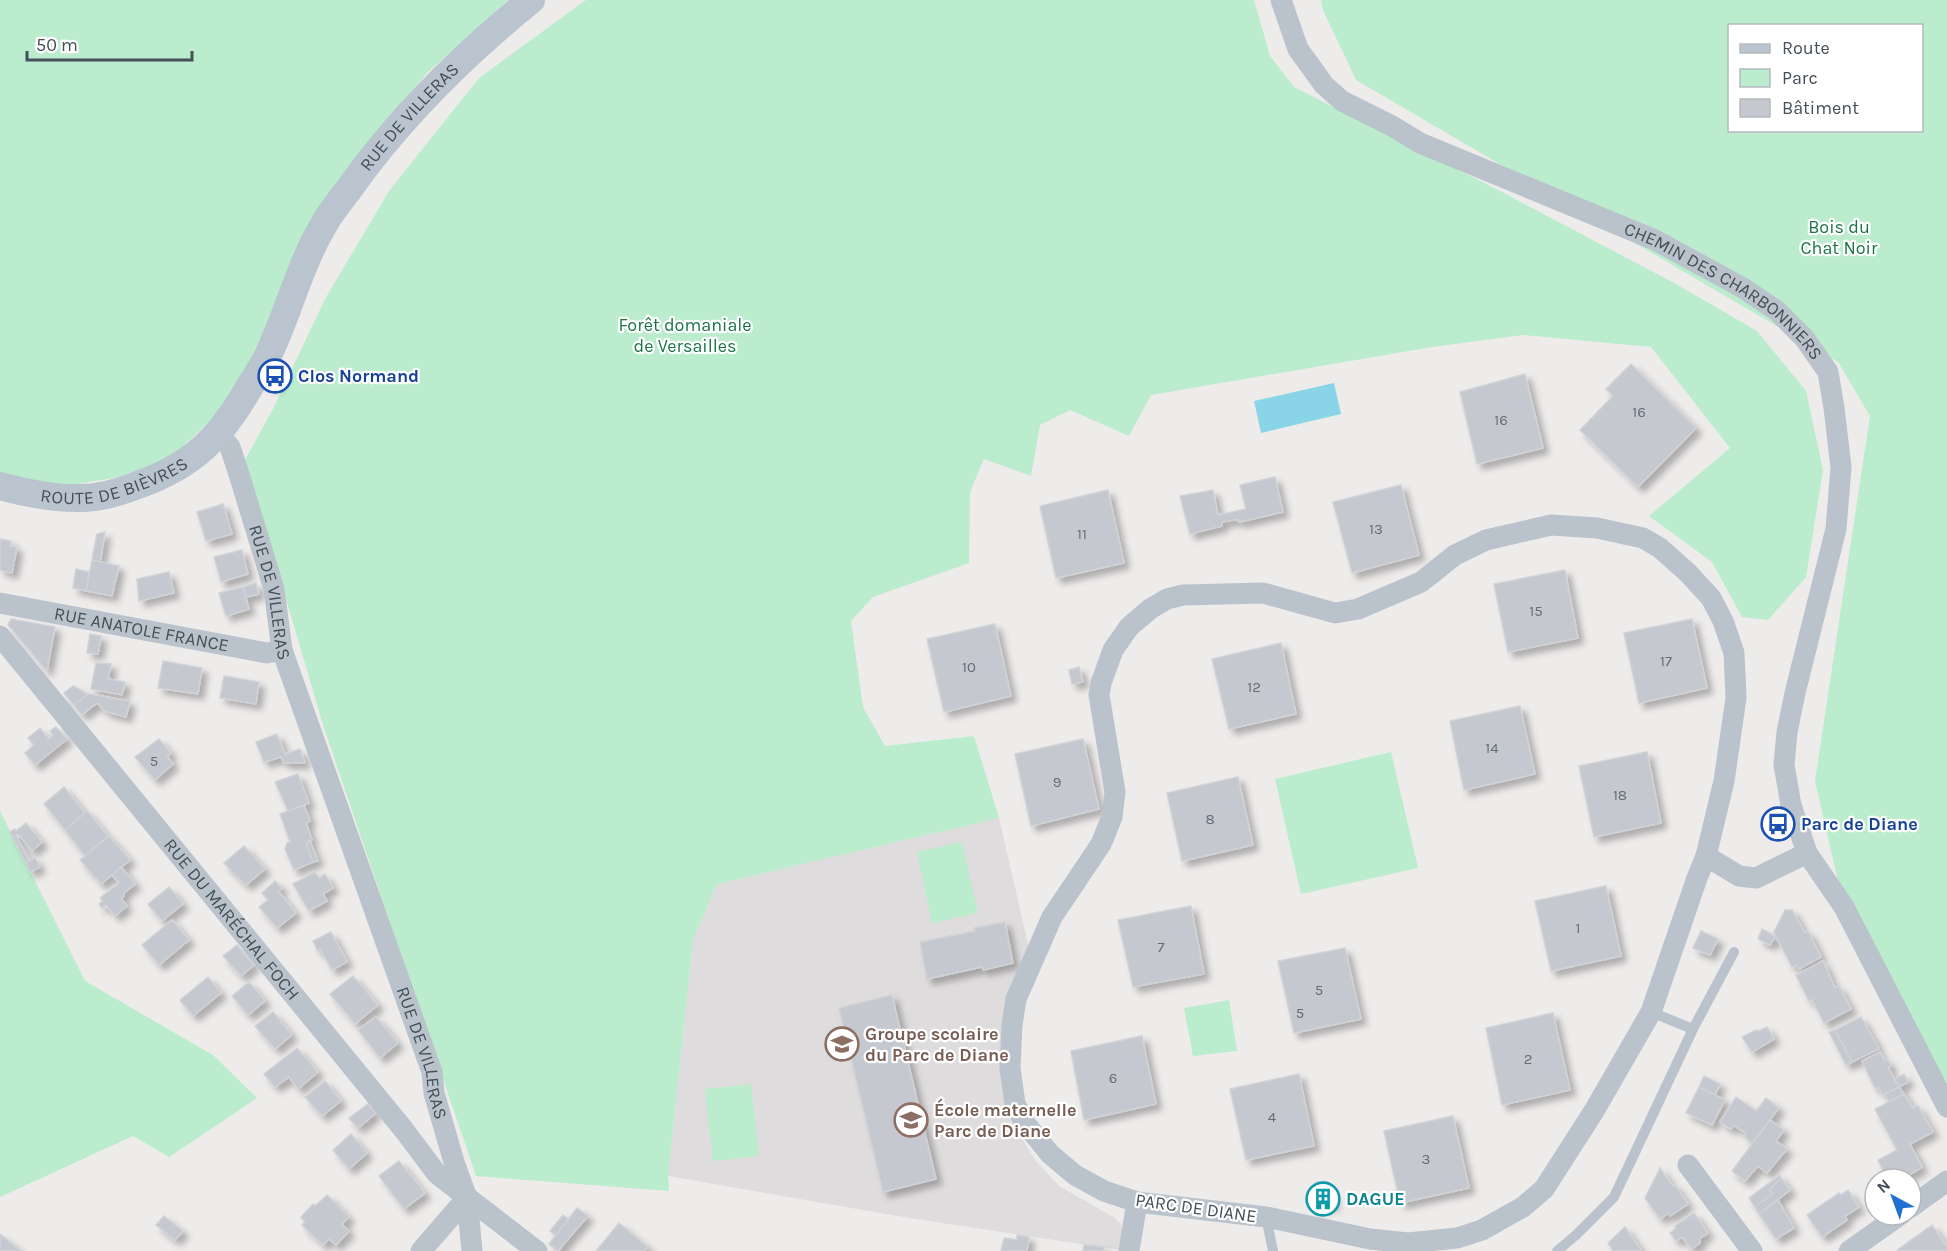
<svg xmlns="http://www.w3.org/2000/svg" width="1947" height="1251" viewBox="0 0 1947 1251" font-family="Karla,sans-serif">
<defs>
<filter id="shadow"><feDropShadow dx="5.5" dy="5.5" stdDeviation="3" flood-color="#0004"/></filter>
</defs>
<rect width="100%" height="100%" fill="#eeebeb"/>
<path fill="#dfdcdd" d="M999,818L1031,957L1007,1100L1019,1134L1036,1161L1059,1186L1115,1218L1127,1231L1120,1250L909,1218L668,1176L693,940L717,884Z"/>
<path fill="#baeccd" fill-rule="evenodd" d="M0,0H508L428,72L368,141L303,236L273,314L235,389L213,418L176,453L137,474L65,486L0,473Z
M586,0H1254L1270,56L1294,87L1502,192L1676,284L1757,331L1806,391L1823,470L1806,577L1768,620L1742,617L1712,562L1649,516L1730,448L1651,347L1523,335L1432,347L1151,395L1129,436L1070,410L1040,425L1031,476L984,459L970,492L969,563L873,597L851,621L863,707L885,746L974,736L999,818L717,884L693,940L668,1176L669,1191L476,1176L324,728L245,460L273,409L325,299L389,191L479,78Z
M1321,0H1947V1107L1844,907L1815,781L1870,416L1838,362L1356,80L1323,10ZM1730,26H1922V130H1730Z
M1391,752L1418,868L1301,894L1275,779Z
M0,811L85,981L213,1055L257,1098L169,1157L133,1136L0,1197Z
M962,842L978,913L932,923L917,852Z
M1229,1000L1237,1051L1193,1056L1184,1008Z
M751,1084L759,1156L713,1161L705,1089Z"/>
<path fill="#89d5e7" d="M1334,383L1341,414L1261,433L1254,401Z"/>
<path fill="#c5c8ce" stroke="#d0d2d7" stroke-width="1.5" filter="url(#shadow)" d="M1631,364L1696,428L1638,487L1580,430L1613,396L1606,389Z
M273,367L282,372L275,387L266,383Z
M1525,374L1543,448L1477,464L1460,392Z
M1275,477L1283,512L1239,522L1238,519L1222,522V526L1190,534L1180,496L1213,490L1218,515L1246,509L1240,485Z
M1401,485L1419,555L1352,573L1333,502Z
M1108,490L1124,563L1056,578L1040,506Z
M223,504L232,534L206,541L197,512Z
M105,532L100,562L92,560L97,534Z
M0,539L11,541L10,546L17,547L12,573L0,570Z
M242,550L248,574L221,582L214,557Z
M92,560L119,566L112,596L86,591Z
M76,569L89,572L86,591L73,588Z
M1565,570L1578,638L1508,652L1494,584Z
M169,572L174,593L139,601L137,579Z
M256,583L259,594L246,597L243,587Z
M243,587L249,609L226,616L219,593Z
M11,619L55,627L47,671L8,625Z
M1692,619L1707,688L1639,703L1624,633Z
M995,624L1011,696L944,712L927,639Z
M90,634L101,636L98,654L87,653Z
M1281,643L1296,714L1229,729L1212,659Z
M163,661L202,668L198,694L158,688Z
M96,663L111,664L108,679L125,682L122,695L91,689Z
M1079,667L1083,682L1072,684L1069,670Z
M224,676L259,682L256,704L220,698Z
M73,686L88,694L74,705L64,693Z
M88,694L130,701L126,717L105,711L97,703L82,715L74,705Z
M1520,706L1535,774L1464,790L1450,721Z
M56,727L67,739L35,765L25,753L34,745L28,738L40,728L49,739L53,735L50,731Z
M277,734L285,754L300,749L305,763H284L281,757L264,762L256,742Z
M159,739L171,753L167,756L173,764L155,780L135,757Z
M1083,739L1099,809L1031,826L1015,754Z
M1647,752L1661,823L1594,837L1579,766Z
M298,774L309,803L288,811L275,782Z
M1238,777L1253,845L1182,861L1167,793Z
M64,787L85,813L65,830L44,804Z
M304,805L310,821L306,823L312,840L306,843L313,862L294,870L285,849L287,843L290,842L280,814Z
M87,811L108,836L85,856L65,830Z
M26,823L42,842L32,851L18,834L13,838L10,832L15,829L16,831Z
M16,836L29,861L26,863L13,838Z
M109,836L130,860L101,884L80,860Z
M310,841L318,861L313,862L306,843Z
M244,846L265,869L246,885L224,863Z
M35,858L40,867L30,872L26,863Z
M121,867L135,884L123,894L124,896L121,899L127,906L115,916L106,905L102,908L99,904L103,901L100,898L119,883L112,875Z
M315,872L319,878L325,874L333,888L323,894L327,901L309,911L293,884Z
M275,881L282,888L278,891L296,913L277,928L259,907L268,900L262,893Z
M1606,886L1621,956L1551,971L1535,901Z
M169,887L183,904L162,921L148,904Z
M1191,906L1204,974L1133,987L1118,920Z
M1785,910H1792L1805,933L1808,931L1821,957L1799,969L1797,965L1792,967L1774,932Z
M172,920L189,940L159,965L142,945Z
M1005,922L1013,963L983,970L982,967L927,979L920,942L975,931L974,928Z
M1762,929L1775,936L1770,945L1758,939Z
M1701,931L1718,939L1710,955L1693,948Z
M331,932L347,962L332,970L320,949L318,951L313,941Z
M237,945L254,965L241,976L223,956Z
M1345,948L1361,1019L1294,1033L1278,961Z
M1823,961L1835,988L1839,986L1851,1009L1824,1023L1812,1000L1809,1001L1796,975Z
M353,976L378,1005L355,1024L330,994Z
M208,977L221,993L193,1016L180,1000Z
M249,982L265,1001L248,1015L232,996Z
M892,995L936,1179L883,1192L839,1008Z
M273,1012L292,1035L275,1049L255,1026Z
M1553,1013L1570,1090L1502,1105L1486,1028Z
M376,1017L398,1043L380,1058L358,1030Z
M1861,1017L1879,1049L1852,1062L1835,1030Z
M1767,1027L1774,1039L1752,1052L1742,1037L1756,1030L1758,1031Z
M1835,1030L1852,1062L1846,1065L1829,1032Z
M1142,1036L1156,1104L1084,1120L1071,1051Z
M297,1048L318,1072L298,1089L289,1077L275,1087L264,1074Z
M1880,1052L1885,1062L1888,1060L1891,1066L1888,1067L1899,1087L1883,1095L1879,1087L1875,1088L1862,1061Z
M1299,1074L1314,1146L1246,1160L1230,1089Z
M1904,1074L1908,1082L1899,1087L1894,1079Z
M1704,1076L1720,1084L1715,1095L1699,1087Z
M325,1081L341,1101L322,1116L305,1097Z
M1699,1087L1725,1100L1712,1125L1686,1113Z
M1899,1087L1904,1094L1889,1101L1884,1094Z
M1904,1094L1913,1108L1918,1106L1933,1132L1910,1144L1922,1167L1903,1179H1887L1878,1160L1897,1150L1875,1109Z
M1736,1097L1756,1111L1766,1098L1779,1108L1752,1143L1744,1136L1746,1133L1733,1125L1731,1129L1720,1122Z
M368,1104L376,1113L358,1128L349,1118Z
M1453,1116L1469,1188L1400,1203L1384,1131Z
M1770,1120L1784,1130L1776,1141L1787,1149L1767,1173L1758,1166L1745,1181L1732,1171Z
M351,1134L367,1153L349,1169L333,1150Z
M399,1161L425,1193L404,1209L379,1176Z
M1660,1168L1673,1186L1675,1185L1688,1204L1670,1216L1668,1213L1660,1219L1645,1198Z
M1780,1175L1781,1178L1769,1190L1772,1194L1755,1207L1749,1198Z
M1781,1178L1790,1190L1759,1214L1755,1207L1772,1194L1769,1190Z
M1848,1190L1859,1207L1845,1216L1847,1220L1822,1237L1807,1215L1839,1193L1841,1195Z
M1330,1191L1334,1204L1315,1208L1312,1195Z
M327,1195L349,1217L342,1224L349,1231L336,1245L329,1239L323,1245L302,1225L305,1222L301,1217L313,1204L315,1206Z
M1778,1200L1794,1228L1776,1239L1759,1214Z
M577,1208L588,1216L558,1251L549,1244Z
M1694,1213L1708,1233L1700,1238V1243L1691,1249L1682,1237L1676,1241L1670,1233L1676,1228L1675,1226Z
M563,1215L568,1219L556,1236L550,1231Z
M164,1216L183,1231L175,1240L156,1225Z
M619,1223L648,1247L644,1251H596Z
M1932,1225L1947,1247V1251H1898L1897,1250Z
M1625,1227L1641,1250L1640,1251H1613L1608,1243Z
M0,1234L21,1251H0Z
M1017,1235L1029,1237L1027,1251H1001L1004,1238L1017,1240Z
M1084,1245L1104,1247L1103,1251H1083Z"/>
<g fill="none" stroke-linecap="round" stroke-linejoin="round">
<path stroke="#bac3cb" stroke-width="10" d="M1651,1012L1693,1029
M1266,1217L1273,1251
M1557,1251L1576,1235L1614,1197L1693,1029L1734,952"/>
<g stroke="#bac3cb" stroke-width="21">
<path id="s1" d="M1281,0L1298,49L1324,85L1342,101L1392,126L1420,143L1655,240L1743,288L1777,311L1805,339L1828,372L1834,408L1841,467L1836,529L1795,693L1787,732L1784,765L1791,805L1807,853L1844,907L1947,1107"/>
<path id="s2" d="M219,434L230,447L238,471L274,589L282,650L432,1072L434,1093L454,1162L467,1198L472,1251"/>
<path d="M1551,525L1597,528L1643,538L1660,548L1688,573L1711,598L1723,621L1734,653L1736,698L1724,781L1706,856L1697,878L1651,1012L1594,1111L1544,1189L1523,1207L1482,1230L1457,1238L1408,1243L1370,1239L1266,1217L1137,1202L1104,1191L1075,1175L1050,1154L1025,1123L1015,1104L1010,1068L1012,1025L1016,999L1052,917L1101,844L1112,817L1115,792L1099,695L1101,683L1113,650L1129,627L1150,609L1167,599L1183,595L1263,593L1335,613L1358,609L1421,582L1455,555L1486,540Z"/>
<path id="s3" d="M0,603L267,653L282,650"/>
<path id="s4" d="M0,636L404,1130L437,1174L537,1251"/>
<path d="M1706,856L1739,876L1756,878L1807,853"/>
<path d="M1688,1165L1752,1251"/>
<path d="M1911,1207L1947,1181"/>
<path d="M421,1251L467,1198"/>
<path d="M1129,1251L1137,1202"/>
<path d="M1849,1251L1900,1215"/>
</g>
<path stroke="#b9c4cf" stroke-width="28" id="s5" d="M0,486C26,493 54,499 81,498C100,498 120,492 138,485C194,465 221,437 250,386C257,375 265,363 270,351C289,310 300,265 323,226C330,213 340,201 349,189C400,117 462,56 531,0"/>
</g>
<defs>
<g id="bus-ring" transform="scale(1.725)"><circle r="9.5" fill="#fff" stroke="#1a4fb4" stroke-width="1.5"/><path d="M-5-6H5V4H4V6H2V4H-2V6H-4V4H-5ZM-3.5-4V0h7V-4ZM-3.5 1.2v1.5H-2V1.2ZM2 1.2v1.5H3.5V1.2Z" fill="#1a4fb4"/></g>
<g id="school-ring" transform="scale(1.725)"><circle r="9.5" fill="#fff" stroke="#8d6e63" stroke-width="1.5"/><path d="M0-5L7-2L0 1L-7-2ZM-4 1L0 2.5L4 1V4Q0 6-4 4Z" fill="#8d6e63"/></g>
<g id="building-ring" transform="scale(1.725)"><circle r="9.5" fill="#fff" stroke="#0f9aa8" stroke-width="1.5"/><path d="M-4-6H4V6H1V3H-1V6H-4ZM-2.5-4.3h1.7v1.8h-1.7ZM.8-4.3h1.7v1.8H.8ZM-2.5-1h1.7V.8h-1.7ZM.8-1h1.7V.8H.8Z" fill="#0f9aa8"/></g>
</defs>
<g fill-rule="evenodd">
<use href="#bus-ring" x="275" y="376"/>
<use href="#bus-ring" x="1778" y="824"/>
<use href="#school-ring" x="842" y="1044"/>
<use href="#school-ring" x="911" y="1120"/>
<use href="#building-ring" x="1323" y="1199"/>
</g>
<g text-anchor="middle" stroke-width="4.5" stroke-linejoin="round" paint-order="stroke">
<g font-size="15" fill="#656d76">
<text x="1639" y="417">16</text>
<text x="1501" y="425">16</text>
<text x="1376" y="534">13</text>
<text x="1082" y="539">11</text>
<text x="1536" y="616">15</text>
<text x="1666" y="666">17</text>
<text x="969" y="672">10</text>
<text x="1254" y="692">12</text>
<text x="1492" y="753">14</text>
<text x="154" y="766">5</text>
<text x="1057" y="787">9</text>
<text x="1620" y="800">18</text>
<text x="1210" y="824">8</text>
<text x="1578" y="933">1</text>
<text x="1161" y="952">7</text>
<text x="1319" y="995">5</text>
<text x="1300" y="1018">5</text>
<text x="1528" y="1064">2</text>
<text x="1113" y="1083">6</text>
<text x="1272" y="1122">4</text>
<text x="1426" y="1164">3</text>
</g>
<g font-size="18" fill="#454f58" stroke="#fff">
<text dy="6" stroke="none"><textPath href="#s5" startOffset="610">RUE DE VILLERAS</textPath></text>
<text dy="6" stroke="none"><textPath href="#s1" startOffset="549">CHEMIN DES CHARBONNIERS</textPath></text>
<text dy="6" stroke="none"><textPath href="#s5" startOffset="118">ROUTE DE BIÈVRES</textPath></text>
<text dy="6" stroke="none"><textPath href="#s2" startOffset="168">RUE DE VILLERAS</textPath></text>
<text dy="6" stroke="none"><textPath href="#s3" startOffset="144">RUE ANATOLE FRANCE</textPath></text>
<text dy="6" stroke="none"><textPath href="#s4" startOffset="366">RUE DU MARÉCHAL FOCH</textPath></text>
<text dy="6" stroke="none"><textPath href="#s2" startOffset="654">RUE DE VILLERAS</textPath></text>
<text transform="translate(1196 1208) rotate(8)" y="6">PARC DE DIANE</text>
</g>
<g font-size="18" fill="#1a7546" stroke="#fff">
<text x="1839" y="233">Bois du<tspan x="1839" dy="21">Chat Noir</tspan></text>
<text x="685" y="331">Forêt domaniale<tspan x="685" dy="21">de Versailles</tspan></text>
</g>
<g font-size="18" font-weight="bold" fill="#164399" stroke="#fff" text-anchor="start">
<text x="298" y="382">Clos Normand</text>
<text x="1801" y="830">Parc de Diane</text>
</g>
<g font-size="18" font-weight="bold" fill="#785e54" stroke="#fff" text-anchor="start">
<text x="865" y="1040">Groupe scolaire<tspan x="865" dy="21">du Parc de Diane</tspan></text>
<text x="934" y="1116">École maternelle<tspan x="934" dy="21">Parc de Diane</tspan></text>
</g>
<g font-size="18" font-weight="bold" fill="#0d838f" stroke="#fff" text-anchor="start">
<text x="1346" y="1205">DAGUE</text>
</g>
</g>
<rect x="1728" y="24" width="195" height="108" fill="#ffffff" stroke="#b5b9bc" stroke-width="1.5"/>
<rect x="1740" y="44" width="30" height="9" fill="#b9c4cf" stroke="#b5b9bc" stroke-width="1.5"/>
<text x="1782" y="54" font-size="18" fill="#454f58">Route</text>
<rect x="1740" y="69" width="30" height="18" fill="#baeccd" stroke="#b5b9bc" stroke-width="1.5"/>
<text x="1782" y="84" font-size="18" fill="#454f58">Parc</text>
<rect x="1740" y="99" width="30" height="18" fill="#c5c8ce" stroke="#b5b9bc" stroke-width="1.5"/>
<text x="1782" y="114" font-size="18" fill="#454f58">Bâtiment</text>
<g transform="translate(1893 1197) rotate(319)"><circle r="28" fill="#ffffff" stroke="#b5b9bc" stroke-width="1.5"/>
<path d="M0-4.5L10 22L0 15L-10 22Z" fill="#2071d4"/>
<text y="-9" font-size="16" font-weight="bold" text-anchor="middle" fill="#454f58">N</text>
</g>
<path d="M27 51v9h165v-9" fill="none" stroke="#454f58" stroke-width="3"/>
<text x="36" y="51" font-size="18" fill="#454f58" stroke="#ffffff" stroke-width="4.5" paint-order="stroke">50 m</text>
</svg>
